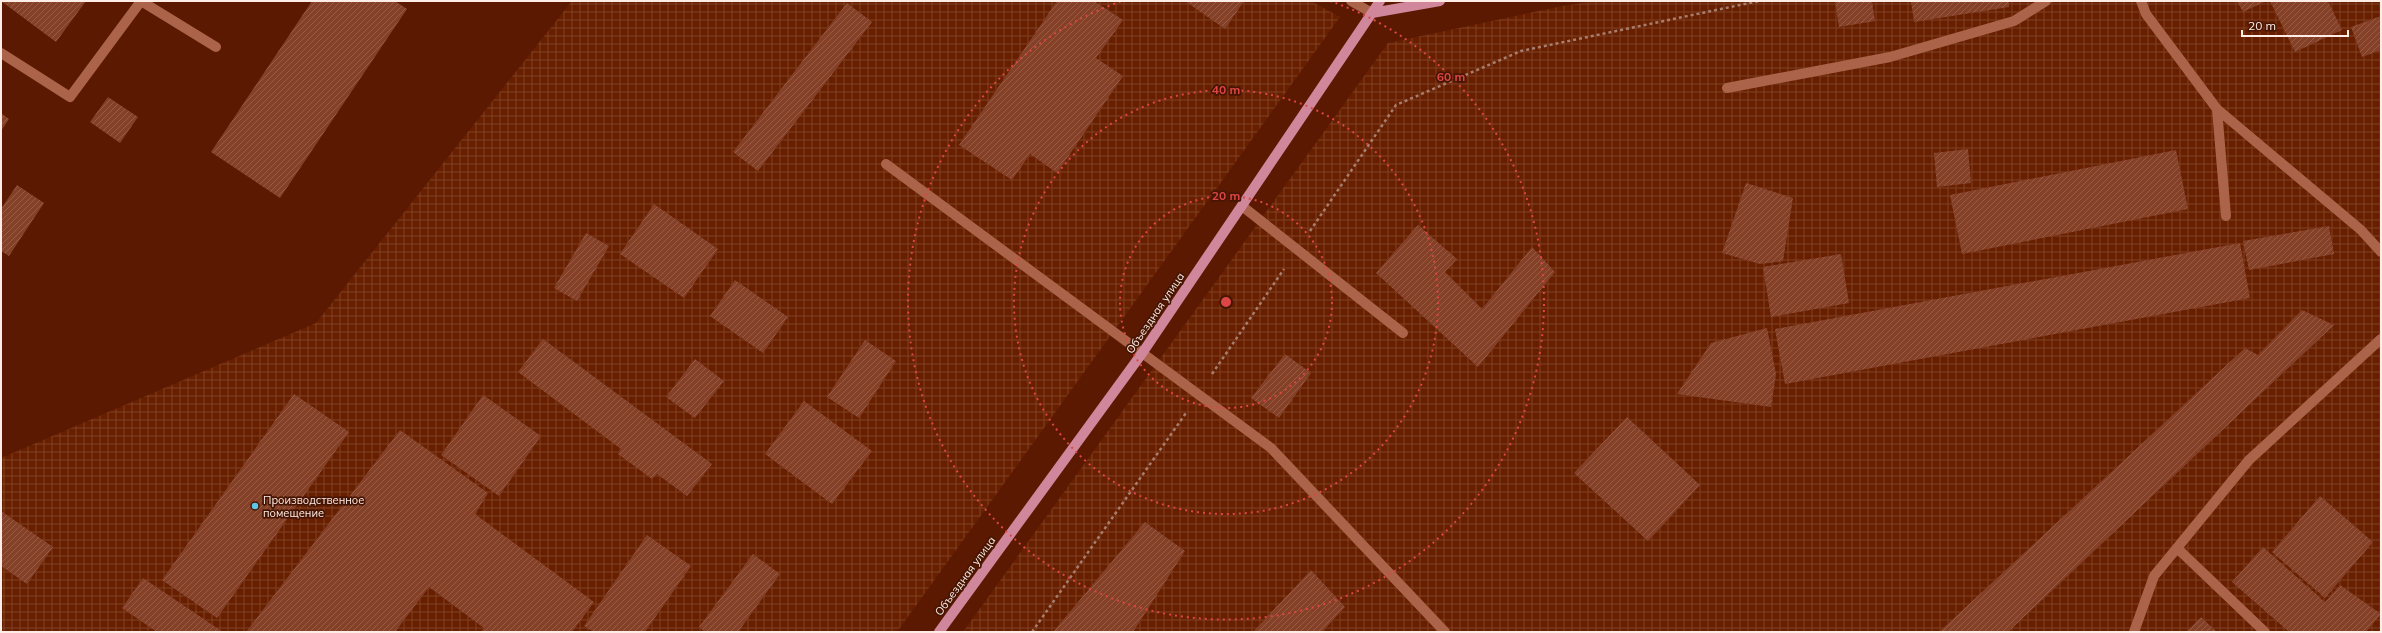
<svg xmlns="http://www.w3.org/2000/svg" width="2382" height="633" viewBox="0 0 2382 633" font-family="Mulish,sans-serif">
<defs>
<pattern id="industrial-grid" width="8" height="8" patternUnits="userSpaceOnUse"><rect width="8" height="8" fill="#681f00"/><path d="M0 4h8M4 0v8" fill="none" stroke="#7f4025"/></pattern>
<pattern id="building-hatch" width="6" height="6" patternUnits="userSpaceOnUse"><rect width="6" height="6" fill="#854028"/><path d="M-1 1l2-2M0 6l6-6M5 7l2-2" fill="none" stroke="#975c47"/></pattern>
</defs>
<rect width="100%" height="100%" fill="#5a1900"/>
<path fill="url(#industrial-grid)" d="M572,1H1311L1340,17L897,632H1V458L316,323Z
M1597,1H2381V632H963L1388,43L1562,6Z"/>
<path fill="url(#building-hatch)" d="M1,1H86L56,42Z
M312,1H395L407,9L280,198L211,152Z
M1057,1H1094L1123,20L1096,58L1123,76L1057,173L1030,154L1012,180L959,145Z
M1185,1H1244L1225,29Z
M1835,1H1872L1875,21L1839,27Z
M1911,1H2009V7L1914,22Z
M2237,1H2266L2243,12Z
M2270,1H2328L2342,30L2295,52Z
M847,3L872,22L758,171L733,152Z
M2381,16V50L2362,57L2351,27Z
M108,97L138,117L120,143L90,122Z
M1,113L9,119L1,131Z
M1968,149L1971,183L1937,187L1934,153Z
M2176,150L2188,209L1962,254L1950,195Z
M1746,183L1793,198L1783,261L1760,264L1722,253Z
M17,185L44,203L9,256L1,251V209Z
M654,204L718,249L684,298L620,254Z
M1418,225L1457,259L1445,272L1482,309L1532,247L1555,272L1478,367L1376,273Z
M2329,226L2334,254L2249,270L2243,241Z
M586,233L609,246L577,301L554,288Z
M2240,243L2250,298L1785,384L1775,329Z
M1841,254L1849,303L1771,317L1763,267Z
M735,280L788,317L763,353L710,316Z
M2302,310L2334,325L2008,632H1939L2245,348L2258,355Z
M1767,328L1776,374L1771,407L1677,394L1711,343Z
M543,339L712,464L687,496L657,474L652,479L618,454L621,449L518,372Z
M865,340L896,361L859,418L827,397Z
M1285,354L1311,373L1279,418L1251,398Z
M695,359L724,381L695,418L666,397Z
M294,394L349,432L217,618L162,580Z
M483,395L541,436L499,496L441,455Z
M804,401L872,451L832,504L765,454Z
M1627,417L1700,485L1648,541L1574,473Z
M400,430L488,493L475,514L594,602L572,632H481L484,628L429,587L395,632H246Z
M2320,496L2373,542L2325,598L2272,552Z
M1,511L53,547L27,584L1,566Z
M1145,522L1185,551L1133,632H1053Z
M647,535L691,566L645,632H594L584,626Z
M2263,547L2325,602L2340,585L2381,614L2366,632H2289L2232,582Z
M753,554L780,574L738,632H705L699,627Z
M1311,570L1345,607L1322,632H1253Z
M143,578L223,632H157L122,608Z
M2201,617L2217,632H2186Z"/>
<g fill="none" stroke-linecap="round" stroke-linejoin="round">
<path stroke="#a87e6e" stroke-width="2.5" stroke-dasharray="3 3" stroke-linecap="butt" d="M1310,231L1396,105L1521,51L1759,1
M1212,374L1284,269
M1032,632L1186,413"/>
<path stroke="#ab6349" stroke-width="10" d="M141,1L216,47
M1351,1L1372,13
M2141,1L2146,14L2217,109L2361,230L2381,252
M1,53L70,97L141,1
M1727,88L1890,57L2014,21L2046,1
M2217,109L2226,216
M886,164L1271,448L1445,632
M1242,206L1403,333
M2177,548L2265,632
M2134,632L2154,576L2249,460L2381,339"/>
<path stroke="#d1879b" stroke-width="10" d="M1372,13L1440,1
M939,632L1143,352L1380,1"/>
</g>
<g fill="none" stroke="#dc4645" stroke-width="2" stroke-dasharray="2 4">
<circle cx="1226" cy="302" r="106"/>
<circle cx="1226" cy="302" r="212"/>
<path d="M1330 1A318 318 0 1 1 1122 1"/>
</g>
<circle fill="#5cc7e7" stroke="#471503" stroke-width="1.5" cx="255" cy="506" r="4"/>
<g text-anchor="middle" stroke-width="3.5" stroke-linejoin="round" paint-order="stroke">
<g font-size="11" fill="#feede7" stroke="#471503">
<text transform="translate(1155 313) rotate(-56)" y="4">Объездная улица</text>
<text transform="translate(965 576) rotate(-54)" y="4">Объездная улица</text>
</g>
<g font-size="11" fill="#feede7" stroke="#471503" text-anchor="start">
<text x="263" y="504">Производственное<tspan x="263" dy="13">помещение</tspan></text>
</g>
</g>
<circle cx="1226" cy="302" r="6" fill="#dc4645" stroke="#471503" stroke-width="2"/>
<g font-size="12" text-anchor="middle" font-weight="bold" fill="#dc4645" stroke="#471503" stroke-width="3.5" stroke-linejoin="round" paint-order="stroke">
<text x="1451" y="81">60 m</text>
<text x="1226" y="94">40 m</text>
<text x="1226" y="200">20 m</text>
</g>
<rect width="2382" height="633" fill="none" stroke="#feede7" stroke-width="4"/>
<path d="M2242 30v6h106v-6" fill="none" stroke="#feede7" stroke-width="2"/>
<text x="2248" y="30" font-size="12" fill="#feede7" stroke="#471503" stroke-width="3" paint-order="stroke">20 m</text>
</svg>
